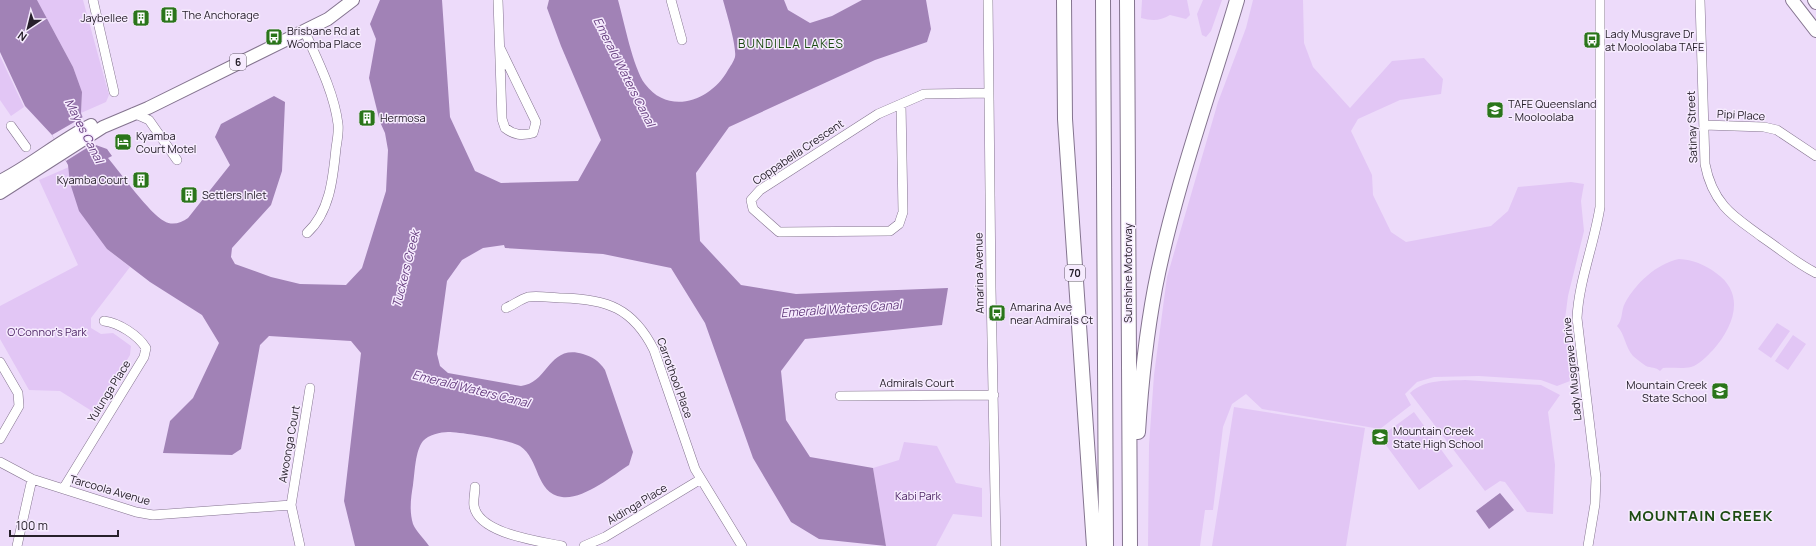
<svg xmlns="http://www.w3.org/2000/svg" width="1816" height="546" viewBox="0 0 1816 546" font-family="Manrope,sans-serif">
<rect width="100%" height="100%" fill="#eddbfa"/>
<path fill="#e2c6f5" d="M37,0H83L109,95L106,102L81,113L82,92L73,67Z
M1142,0H1187L1190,15L1186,19L1170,15C1160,21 1152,21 1141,18Z
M1203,0H1222L1211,31L1206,37L1202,35L1197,14Z
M1253,0H1303L1304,43L1313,67L1350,108L1392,61L1424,58L1443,79L1441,94L1400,100L1358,119L1351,131L1372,175L1373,195L1391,232L1406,242L1491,226L1508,211L1518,187L1571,182L1584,184L1581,201L1584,231L1568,296L1565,319L1576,369L1570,381L1557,386L1541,380L1479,376L1434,377L1417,382L1405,394L1411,405L1380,429L1262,409L1246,394L1232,404L1223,427L1213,510H1205L1200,546H1148L1149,445L1154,375L1167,277L1218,102L1246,28Z
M0,56L24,107L11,116L0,100Z
M69,167L70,183L107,249L130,267L91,318V328L101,334L113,333L131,346L130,355L95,413L60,391L29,390L0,339V306L78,265L39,180Z
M1679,259C1693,260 1704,264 1716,273C1746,294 1734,326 1713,350C1707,356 1699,365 1691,367C1682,369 1672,367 1663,368L1660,371C1656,367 1651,368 1646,366C1641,363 1637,359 1633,356C1625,347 1625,334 1617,326C1623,320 1621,310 1625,303C1636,283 1656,264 1679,259Z
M1777,323L1790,331L1771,358L1758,349Z
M1793,335L1806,344L1788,370L1775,361Z
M1465,380L1541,385L1560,395L1548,412L1555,465L1553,514L1527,512L1505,482L1500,481L1485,491L1410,393C1425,379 1445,381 1465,380Z
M1234,407L1365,428L1346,546H1212Z
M1414,412L1453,466L1419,490L1380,437Z
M904,442L937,446L956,483L982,488V517L953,514L936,546H886L873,468L899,460Z"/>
<path fill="#a182b6" d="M0,0H37L73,67L82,92L81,113L93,144L107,149L112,156L108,158C120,172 150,214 164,221C172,226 181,223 188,218L230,165L215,137L221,124L274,96L285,102L282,171L271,205L232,248L231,257L235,264L271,277L300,284L346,285L362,268L386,191L388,150L385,133L380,122L369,78L376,39L370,24L380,0H442L450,117L475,171L501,183L578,181L601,140L561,46L547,8L549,0H618C624,21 633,68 645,84C669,116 711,101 728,70C730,67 734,61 735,57C737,47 726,11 723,0H784L788,10L810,23L832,16L862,0H926L931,29L927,42L875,60L729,127L696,173L700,241L741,285L796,294L948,288L942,325L805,339L781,371L786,420L810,457L873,468L886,546L819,539L791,522L753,458L705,323L671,268L603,254L505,248L504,245L483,248L462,260L447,281L437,354L440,366L448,373L521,386C549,383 548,344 583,354C593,357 599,361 605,370L633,452L629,465C612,476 583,500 562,497C535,493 540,459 520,446C510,440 461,432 448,432C441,432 428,435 423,441C415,451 415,472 413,485C411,497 409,511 413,524C416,531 424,539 429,546H355L344,501L361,353L351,341L269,336L260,345L241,449L232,455L163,453L170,421L193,398L219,343L202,315L150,282L107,249L79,211L70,183L68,165L52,135L25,106L0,52Z
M1500,493L1514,510L1489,529L1476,511Z"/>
<path fill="#eddbfa" d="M83,117L93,144L66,161L52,135Z"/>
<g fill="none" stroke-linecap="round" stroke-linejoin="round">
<g stroke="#84748f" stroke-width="10">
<path id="minor" d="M93,0L114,92
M498,0L502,119L505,128C514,135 522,136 533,133L536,122L500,48
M671,0L682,40
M988,0L991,288L996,546
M1700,0L1705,164C1708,180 1713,193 1724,206C1734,218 1749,227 1762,237C1780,249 1796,263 1816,273
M304,30C317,59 334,92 338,124C339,132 337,141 336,148C333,178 330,212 307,233
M901,104L903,212L899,224L890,231L779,232L753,209L751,200L760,190L878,114L924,94L989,93
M133,113L149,120L177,160
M1704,125L1764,127L1777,130L1816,156
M11,126L26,147
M506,308C513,305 521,299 528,297C538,295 552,298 562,298C607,299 633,308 654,350L695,469L742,546
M0,362L18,393L19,406L0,439
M840,396L994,395
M0,462L32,479L136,512L153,515L291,505
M475,487C475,493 473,501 474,506C479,534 539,541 562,546
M63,489L144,357L146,348C138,335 119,323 104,321
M17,546L32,479
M300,546L291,505L310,388
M584,546L605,537L701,479
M1588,546L1595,504L1596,478L1577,318C1579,280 1594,245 1600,207V0"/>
</g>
<g stroke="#84748f" stroke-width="14">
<path id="major" d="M1792,0L1816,31
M1814,0L1816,3
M0,181C32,165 59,141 91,125
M0,193L103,127L148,108L328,19L353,0"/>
</g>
<g stroke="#84748f" stroke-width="16">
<path id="highway" d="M1064,0L1065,119L1094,546
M1103,0L1106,546
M1127,0L1130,546
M1138,432C1141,384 1146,336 1155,288C1174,190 1209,95 1237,0"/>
</g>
<use href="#minor" stroke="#fff" stroke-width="9"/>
<use href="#major" stroke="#fff" stroke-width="12"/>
<use href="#highway" stroke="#fff" stroke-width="14"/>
</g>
<defs>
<g id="building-square" transform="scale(0.9)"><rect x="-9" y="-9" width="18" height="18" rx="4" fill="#2a751a" stroke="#f6ebfe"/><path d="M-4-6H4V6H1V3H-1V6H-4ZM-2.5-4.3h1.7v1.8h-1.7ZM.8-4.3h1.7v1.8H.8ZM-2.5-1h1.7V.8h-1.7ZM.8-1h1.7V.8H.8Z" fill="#fff"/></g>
<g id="bus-square" transform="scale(0.9)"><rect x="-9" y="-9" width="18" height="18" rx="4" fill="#2a751a" stroke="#f6ebfe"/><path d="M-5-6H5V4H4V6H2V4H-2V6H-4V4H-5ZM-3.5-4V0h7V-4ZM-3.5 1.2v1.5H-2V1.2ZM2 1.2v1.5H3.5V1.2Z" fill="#fff"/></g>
<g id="university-square" transform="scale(0.9)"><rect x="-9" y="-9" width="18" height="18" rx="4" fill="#2a751a" stroke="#f6ebfe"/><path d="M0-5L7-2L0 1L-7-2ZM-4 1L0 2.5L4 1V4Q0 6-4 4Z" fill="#fff"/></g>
<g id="hotel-square" transform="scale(0.9)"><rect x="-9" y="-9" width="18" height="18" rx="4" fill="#2a751a" stroke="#f6ebfe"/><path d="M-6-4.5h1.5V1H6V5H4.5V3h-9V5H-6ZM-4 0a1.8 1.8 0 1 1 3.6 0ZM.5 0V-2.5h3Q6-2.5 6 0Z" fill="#fff"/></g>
<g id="school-square" transform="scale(0.9)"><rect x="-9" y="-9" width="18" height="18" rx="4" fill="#2a751a" stroke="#f6ebfe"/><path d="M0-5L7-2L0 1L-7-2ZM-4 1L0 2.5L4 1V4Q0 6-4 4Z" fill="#fff"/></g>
</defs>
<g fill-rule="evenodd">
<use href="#building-square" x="169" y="15"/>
<use href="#building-square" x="141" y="18"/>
<use href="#bus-square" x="274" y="37"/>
<use href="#bus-square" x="1592" y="40"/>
<use href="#university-square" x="1495" y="110"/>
<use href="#building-square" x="367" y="118"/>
<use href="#hotel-square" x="123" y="142"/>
<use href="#building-square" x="141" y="180"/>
<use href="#building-square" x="189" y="195"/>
<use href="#bus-square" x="997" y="313"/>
<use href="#school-square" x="1720" y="391"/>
<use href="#school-square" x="1380" y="437"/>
</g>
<g text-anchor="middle" stroke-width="3" stroke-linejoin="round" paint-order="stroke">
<g fill="#f6ebfe" stroke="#655d6a" stroke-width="1">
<rect x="230" y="54" width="16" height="16" rx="3"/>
<rect x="1065" y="265" width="20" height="16" rx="3"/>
</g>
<g font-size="10" font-weight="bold" fill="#27202b">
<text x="238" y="66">6</text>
<text x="1075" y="277">70</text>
</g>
<g font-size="11" fill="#27202b" stroke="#f6ebfe" text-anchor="start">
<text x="182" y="19">The Anchorage</text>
<text x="128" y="22" text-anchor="end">Jaybellee</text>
<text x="287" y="35">Brisbane Rd at<tspan x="287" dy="13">Woomba Place</tspan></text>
<text x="1605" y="38">Lady Musgrave Dr<tspan x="1605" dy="13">at Mooloolaba TAFE</tspan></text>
<text x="1508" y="108">TAFE Queensland<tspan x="1508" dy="13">- Mooloolaba</tspan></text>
<text x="380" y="122">Hermosa</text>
<text x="136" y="140">Kyamba<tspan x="136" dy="13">Court Motel</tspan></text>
<text x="128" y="184" text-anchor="end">Kyamba Court</text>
<text x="202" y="199">Settlers Inlet</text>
<text x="1010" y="311">Amarina Ave<tspan x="1010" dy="13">near Admirals Ct</tspan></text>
<text x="1707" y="389" text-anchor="end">Mountain Creek<tspan x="1707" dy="13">State School</tspan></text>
<text x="1393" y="435">Mountain Creek<tspan x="1393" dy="13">State High School</tspan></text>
</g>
<g font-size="11" fill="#27202b" stroke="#f6ebfe">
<text transform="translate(1741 115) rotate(3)" y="4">Pipi Place</text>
<text transform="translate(1692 127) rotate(-92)" y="4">Satinay Street</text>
<text transform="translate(798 152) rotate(-34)" y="4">Coppabella Crescent</text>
<text transform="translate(979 273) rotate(-91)" y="4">Amarina Avenue</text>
<text transform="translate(1128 273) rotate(-90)" y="4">Sunshine Motorway</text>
<text transform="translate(1572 369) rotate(-96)" y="4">Lady Musgrave Drive</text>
<text transform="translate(675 378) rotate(70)" y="4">Carrothool Place</text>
<text x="917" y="387">Admirals Court</text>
<text transform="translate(109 391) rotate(-58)" y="4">Yulunga Place</text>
<text transform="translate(289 444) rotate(-80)" y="4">Awoonga Court</text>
<text transform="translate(110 490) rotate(16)" y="4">Tarcoola Avenue</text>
<text transform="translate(637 504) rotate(-31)" y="4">Aldinga Place</text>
</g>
<g font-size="11" fill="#502868" stroke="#f6ebfe">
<text x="47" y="336">O'Connor's Park</text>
<text x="918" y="500">Kabi Park</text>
</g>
<g font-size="12" letter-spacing="1" fill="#1c4b12" stroke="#f6ebfe">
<text x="791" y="48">BUNDILLA LAKES</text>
</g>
<g font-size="12" font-style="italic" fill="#663e7f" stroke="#f6ebfe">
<text transform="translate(624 72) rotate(63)" y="4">Emerald Waters Canal</text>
<text transform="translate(84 131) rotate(63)" y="4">Mayes Canal</text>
<text transform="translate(406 269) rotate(-76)" y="4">Tuckers Creek</text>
<text transform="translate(841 309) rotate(-4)" y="4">Emerald Waters Canal</text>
<text transform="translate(471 389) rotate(14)" y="4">Emerald Waters Canal</text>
</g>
<g font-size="15" font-weight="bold" letter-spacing="1" fill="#1c4b12" stroke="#f6ebfe">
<text x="1701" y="521">MOUNTAIN CREEK</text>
</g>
</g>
<g transform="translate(28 28) rotate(215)" stroke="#f6ebfe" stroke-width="3" paint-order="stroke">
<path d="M0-3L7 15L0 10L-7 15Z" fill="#27202b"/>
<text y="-6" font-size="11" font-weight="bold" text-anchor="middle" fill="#27202b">N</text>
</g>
<path d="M10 530v6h108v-6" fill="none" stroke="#27202b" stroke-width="2"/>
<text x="16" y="530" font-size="12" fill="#27202b" stroke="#f6ebfe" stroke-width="3" paint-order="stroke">100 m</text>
</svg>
